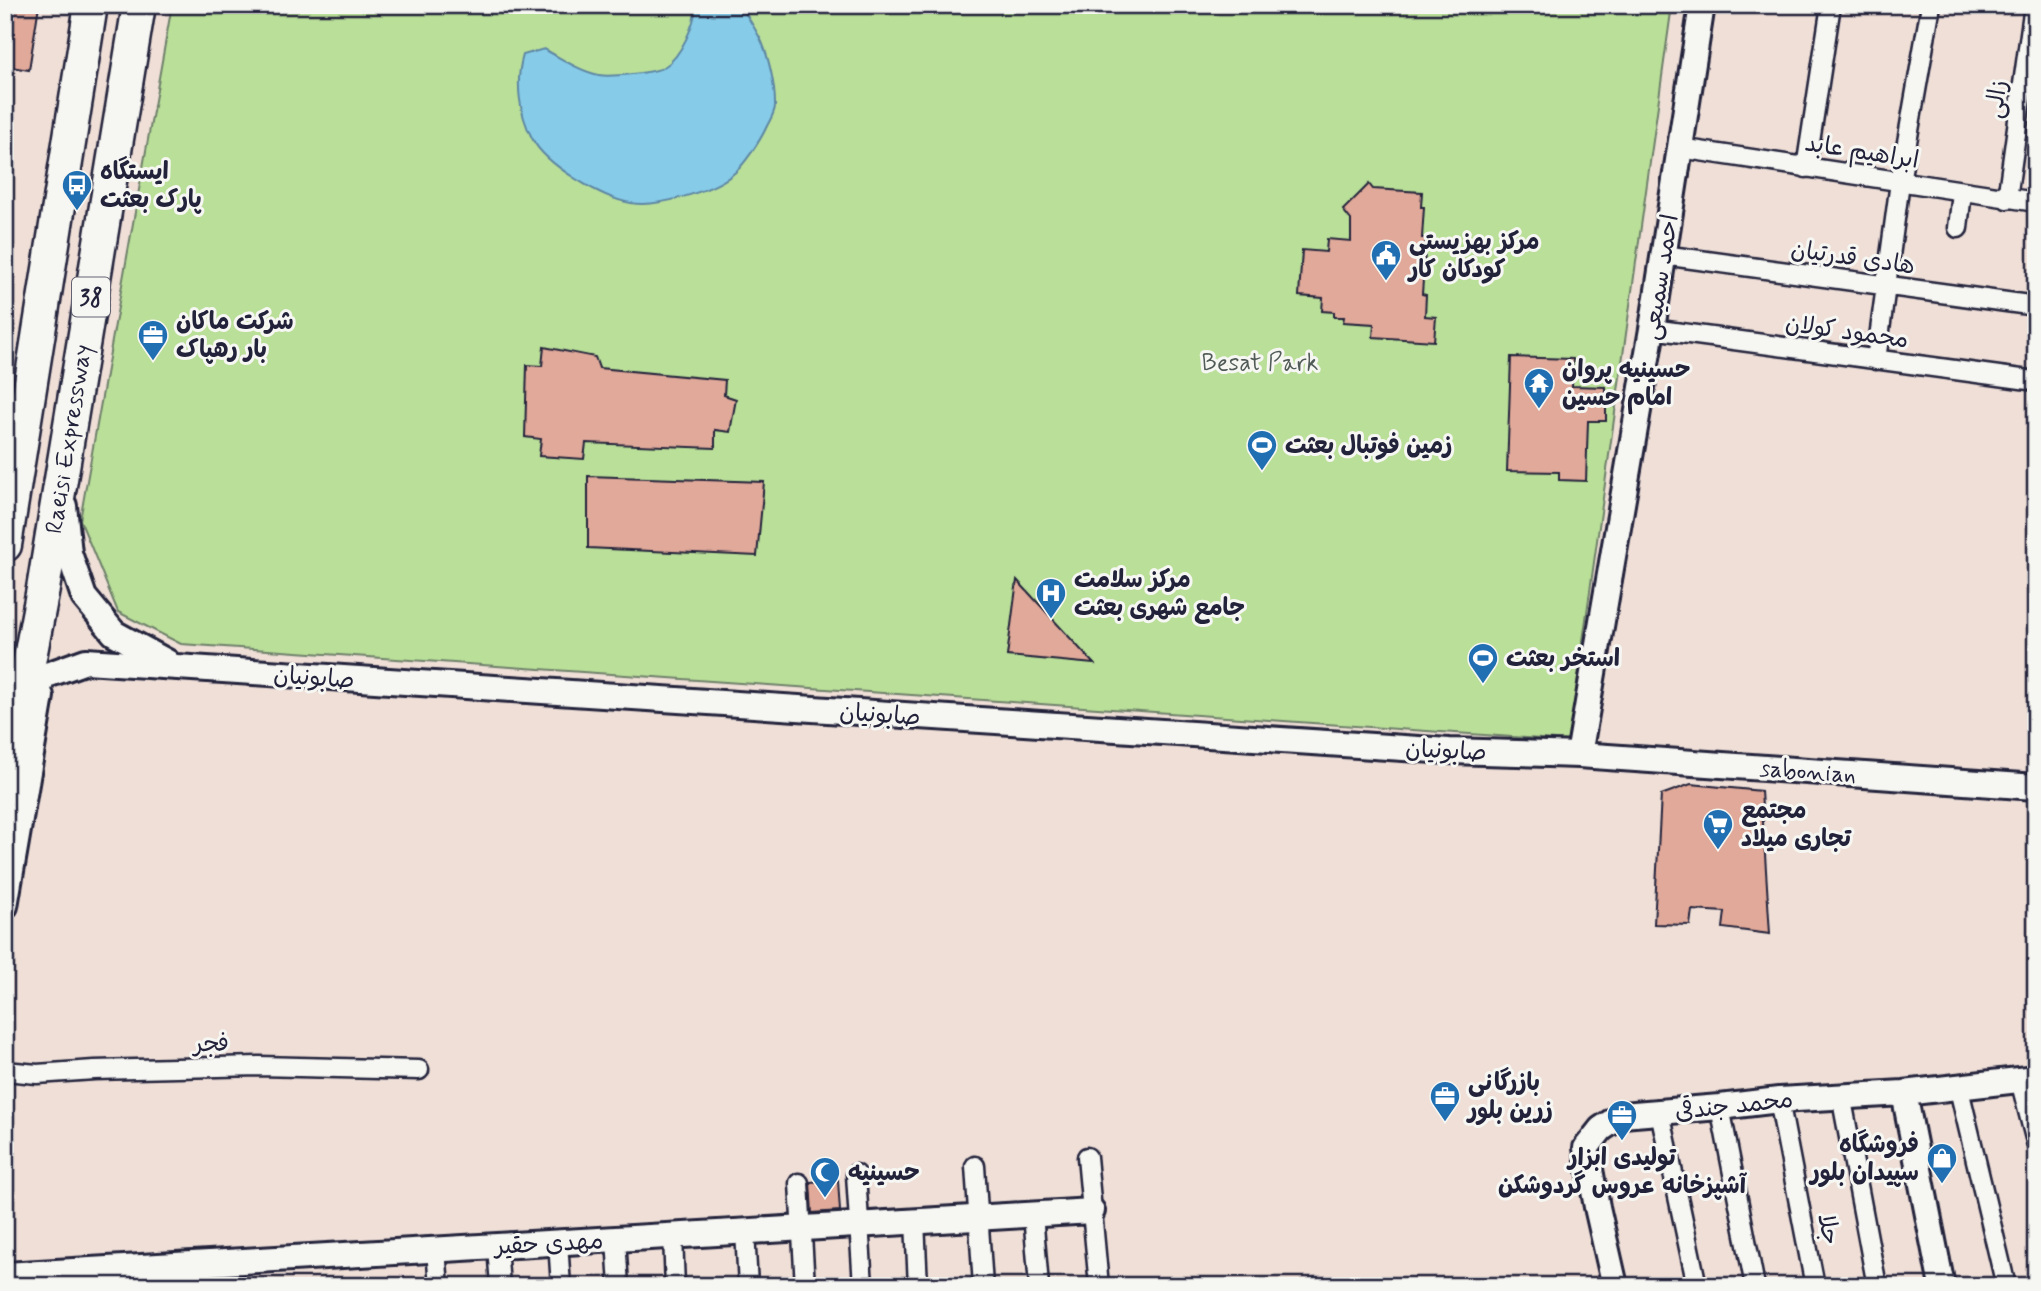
<svg xmlns="http://www.w3.org/2000/svg" width="2041" height="1291" viewBox="0 0 2041 1291" font-family="Mynerve,'Playpen Sans Arabic',sans-serif">
<rect width="100%" height="100%" fill="#efdfd7"/>
<filter id="ink" filterUnits="userSpaceOnUse"><feTurbulence type="fractalNoise" baseFrequency=".0143" numOctaves="2"/><feDisplacementMap in="SourceGraphic" scale="14" xChannelSelector="R" yChannelSelector="G"/><feConvolveMatrix kernelMatrix="1 2 1 2 8 2 1 2 1" color-interpolation-filters="sRGB"/></filter>
<g filter="url(#ink)">
<path fill="#badf99" stroke="#6e806a" stroke-width="2" d="M172,5H1672L1569,741L181,644L118,612L80,520Z"/>
<path fill="#86cbe8" stroke="#5e87a3" stroke-width="2" d="M696,5H741C747,17 756,29 762,42C769,59 775,85 775,104C776,112 769,121 766,128C760,141 743,167 732,175C711,191 657,208 631,203C603,199 544,164 532,138C519,113 515,82 523,55L544,49C561,58 579,71 599,75C609,77 656,73 664,67C681,57 695,24 696,5Z"/>
<path fill="#e0a999" stroke="#22223b" stroke-width="2" d="M8,5H39L29,70L5,66V21Z
M1369,184L1373,189L1422,192L1421,207H1424L1422,238H1426L1422,294L1426,295L1425,316L1436,317L1434,341L1373,337L1374,324L1343,322L1344,317H1334V312L1322,311L1323,298L1299,296L1302,250L1326,252L1327,239L1351,241V220L1343,210Z
M544,347L595,357L599,368L725,380L724,395L736,399L730,432L715,430V448L586,443L584,459L539,456L541,439L525,437L527,365L542,366Z
M1511,357L1573,359L1572,386L1606,387V421H1588L1586,481L1559,480V472L1507,471Z
M588,476L764,482L757,556L588,548Z
M1017,580L1094,664L1007,656Z
M1691,784L1761,791L1770,934L1723,928L1725,912L1692,910L1690,925L1654,924L1661,795Z
M838,1180L840,1211L812,1213L810,1182Z"/>
<g fill="none" stroke-linecap="round" stroke-linejoin="round">
<g stroke="#22223b" stroke-width="23">
<path id="street" d="M1680,148L2036,202
M1806,168L1831,5
M2007,199L2034,5
M1958,228L1962,192
M1663,255L2036,306
M1652,329L2036,381
M1876,360L1900,182L1931,5
M5,1071L37,1074L94,1070L259,1066L419,1070
M2020,1080L2036,1142
M1958,1085L2006,1286
M1841,1095L1877,1286
M1779,1100L1815,1286
M1720,1107L1755,1286
M1660,1112L1697,1286
M1087,1157L1099,1286
M975,1166L983,1286
M856,1174L863,1286
M799,1183L805,1286
M1033,1214L1039,1286
M915,1221L918,1286
M745,1231L748,1286
M673,1236L675,1286
M616,1239L619,1286
M558,1242L561,1286
M497,1246L500,1286
M436,1250L439,1286"/>
</g>
<g stroke="#22223b" stroke-width="30">
<path id="secondary" d="M64,506L69,553L84,597L114,633L167,662
M28,713L44,676L86,661L1449,751L1579,755L2036,787
M1579,755L1652,329L1702,5
M5,906L41,696
M1904,1093L1942,1286
M5,1275L1092,1211
M1615,1286L1597,1207L1586,1148L1601,1129L1622,1115L1720,1107L1779,1100L1904,1093L2036,1078"/>
</g>
<g stroke="#22223b" stroke-width="37">
<path id="highway" d="M5,545L91,5
M5,788L43,589L139,5"/>
</g>
<use href="#street" stroke="#f6f6f2" stroke-width="18"/>
<use href="#secondary" stroke="#f6f6f2" stroke-width="24"/>
<use href="#highway" stroke="#f6f6f2" stroke-width="32"/>
</g>
</g>
<defs>
<g id="bus-pin" transform="scale(1.575)"><path d="M0 17L-7.5 6A9.5 9.5 0 1 1 7.5 6Z" fill="#1f6fb2" stroke="#f6f6f2"/><path d="M-5-6H5V4H4V6H2V4H-2V6H-4V4H-5ZM-3.5-4V0h7V-4ZM-3.5 1.2v1.5H-2V1.2ZM2 1.2v1.5H3.5V1.2Z" fill="#fff"/></g>
<g id="civic-pin" transform="scale(1.575)"><path d="M0 17L-7.5 6A9.5 9.5 0 1 1 7.5 6Z" fill="#1f6fb2" stroke="#f6f6f2"/><path d="M-.6-6.5H3V-4.5H.6V-3L4-1V1h2V6H-6V1h2V-1L-.6-3ZM-1.2 2.5V6h2.4V2.5Z" fill="#fff"/></g>
<g id="office-pin" transform="scale(1.575)"><path d="M0 17L-7.5 6A9.5 9.5 0 1 1 7.5 6Z" fill="#1f6fb2" stroke="#f6f6f2"/><path d="M-6-3h4V-5.5h4V-3h4V5H-6ZM-1-4.5V-3h2v-1.5ZM-6 0V1H6V0Z" fill="#fff"/></g>
<g id="temple-pin" transform="scale(1.575)"><path d="M0 17L-7.5 6A9.5 9.5 0 1 1 7.5 6Z" fill="#1f6fb2" stroke="#f6f6f2"/><path d="M0-6L5-2H3V0L6.5 2.5H4V6H1.5V3h-3V6H-4V2.5H-6.5L-3 0V-2H-5Z" fill="#fff"/></g>
<g id="stadium-pin" transform="scale(1.575)"><path d="M0 17L-7.5 6A9.5 9.5 0 1 1 7.5 6Z" fill="#1f6fb2" stroke="#f6f6f2"/><path d="M0-5a6.5 5 0 1 0 0 10a6.5 5 0 1 0 0-10ZM-3.5-1.8h7v3.6h-7Z" fill="#fff"/></g>
<g id="hospital-pin" transform="scale(1.575)"><path d="M0 17L-7.5 6A9.5 9.5 0 1 1 7.5 6Z" fill="#1f6fb2" stroke="#f6f6f2"/><path d="M-5-5h3v3.5h4V-5h3V5h-3V1.5h-4V5h-3Z" fill="#fff"/></g>
<g id="supermarket-pin" transform="scale(1.575)"><path d="M0 17L-7.5 6A9.5 9.5 0 1 1 7.5 6Z" fill="#1f6fb2" stroke="#f6f6f2"/><path d="M-6-5.5h2.5l.6 2H6L4.5 2H-2.5L-4.4-4H-6ZM-1.5 3.2a1.3 1.3 0 1 0 .1 0ZM3 3.2a1.3 1.3 0 1 0 .1 0Z" fill="#fff"/></g>
<g id="shop-pin" transform="scale(1.575)"><path d="M0 17L-7.5 6A9.5 9.5 0 1 1 7.5 6Z" fill="#1f6fb2" stroke="#f6f6f2"/><path d="M-5-2.5h2.3a2.7 3.5 0 0 1 5.4 0H5L5.5 6h-11ZM-1.5-2.5h3a1.5 2.3 0 0 0-3 0Z" fill="#fff"/></g>
<g id="mosque-pin" transform="scale(1.575)"><path d="M0 17L-7.5 6A9.5 9.5 0 1 1 7.5 6Z" fill="#1f6fb2" stroke="#f6f6f2"/><path d="M3.5-4.9A6 6 0 1 0 3.5 4.9A5 5 0 1 1 3.5-4.9Z" fill="#fff"/></g>
</defs>
<g fill-rule="evenodd">
<use href="#bus-pin" x="77" y="185"/>
<use href="#civic-pin" x="1386" y="255"/>
<use href="#office-pin" x="153" y="335"/>
<use href="#temple-pin" x="1539" y="383"/>
<use href="#stadium-pin" x="1262" y="445"/>
<use href="#hospital-pin" x="1051" y="593"/>
<use href="#stadium-pin" x="1483" y="658"/>
<use href="#supermarket-pin" x="1718" y="824"/>
<use href="#office-pin" x="1445" y="1096"/>
<use href="#office-pin" x="1622" y="1115"/>
<use href="#shop-pin" x="1942" y="1158"/>
<use href="#mosque-pin" x="825" y="1172"/>
</g>
<g text-anchor="middle" stroke-width="6" stroke-linejoin="round" paint-order="stroke">
<rect fill="#f6f6f2" stroke="#626272" stroke-width="2" x="72" y="277.5" width="38" height="39" rx="5"/>
<g font-size="23" font-weight="bold" fill="#22223b">
<text x="91" y="305">38</text>
</g>
<g font-size="24" fill="#22223b" stroke="#f6f6f2">
<text transform="translate(1996 99) rotate(-82)" y="8">زالی</text>
<text transform="translate(1862 151) rotate(9)" y="8">ابراهیم عابد</text>
<text transform="translate(1853 257) rotate(8)" y="8">هادی قدرتیان</text>
<text transform="translate(1660 277) rotate(-81)" y="8">احمد سمیعی</text>
<text transform="translate(1847 331) rotate(8)" y="8">محمود کولان</text>
<text transform="translate(68 439) rotate(-81)" y="8">Raeisi Expressway</text>
<text transform="translate(314 677) rotate(4)" y="8">صابونیان</text>
<text transform="translate(880 714) rotate(4)" y="8">صابونیان</text>
<text transform="translate(1446 750) rotate(3)" y="8">صابونیان</text>
<text transform="translate(1808 771) rotate(4)" y="8">sabonian</text>
<text transform="translate(211 1043) rotate(-2)" y="8">فجر</text>
<text transform="translate(1734 1105) rotate(-6)" y="8">محمد جندقی</text>
<text transform="translate(1829 1229) rotate(79)" y="8">جلا</text>
<text transform="translate(549 1243) rotate(-3)" y="8">مهدی حقیر</text>
</g>
<g font-size="24" font-weight="bold" fill="#22223b" stroke="#f6f6f2" text-anchor="start">
<text x="100" y="179">ایستگاه<tspan x="100" dy="28">پارک بعثت</tspan></text>
<text x="1409" y="249">مرکز بهزیستی<tspan x="1409" dy="28">کودکان کار</tspan></text>
<text x="176" y="329">شرکت ماکان<tspan x="176" dy="28">بار رهپاک</tspan></text>
<text x="1562" y="377">حسینیه پروان<tspan x="1562" dy="28">امام حسین</tspan></text>
<text x="1285" y="453">زمین فوتبال بعثت</text>
<text x="1074" y="587">مرکز سلامت<tspan x="1074" dy="28">جامع شهری بعثت</tspan></text>
<text x="1506" y="666">استخر بعثت</text>
<text x="1741" y="818">مجتمع<tspan x="1741" dy="28">تجاری میلاد</tspan></text>
<text x="1468" y="1090">بازرگانی<tspan x="1468" dy="28">زرین بلور</tspan></text>
<text x="1919" y="1152" text-anchor="end">فروشگاه<tspan x="1919" dy="28">سپیدان بلور</tspan></text>
<text x="1622" y="1165" text-anchor="middle">تولیدی ابزار<tspan x="1622" dy="28">آشپزخانه عروس گردوشکن</tspan></text>
<text x="848" y="1180">حسینیه</text>
</g>
<g font-size="24" fill="#505b57" stroke="#f6f6f2">
<text x="1260" y="370">Besat Park</text>
</g>
</g>
<rect width="2041" height="1291" fill="none" stroke="#f6f6f2" stroke-width="28"/>
<rect x="14" y="14" width="2013" height="1263" fill="none" stroke="#22223b" stroke-width="2.5" filter="url(#ink)"/>
</svg>
